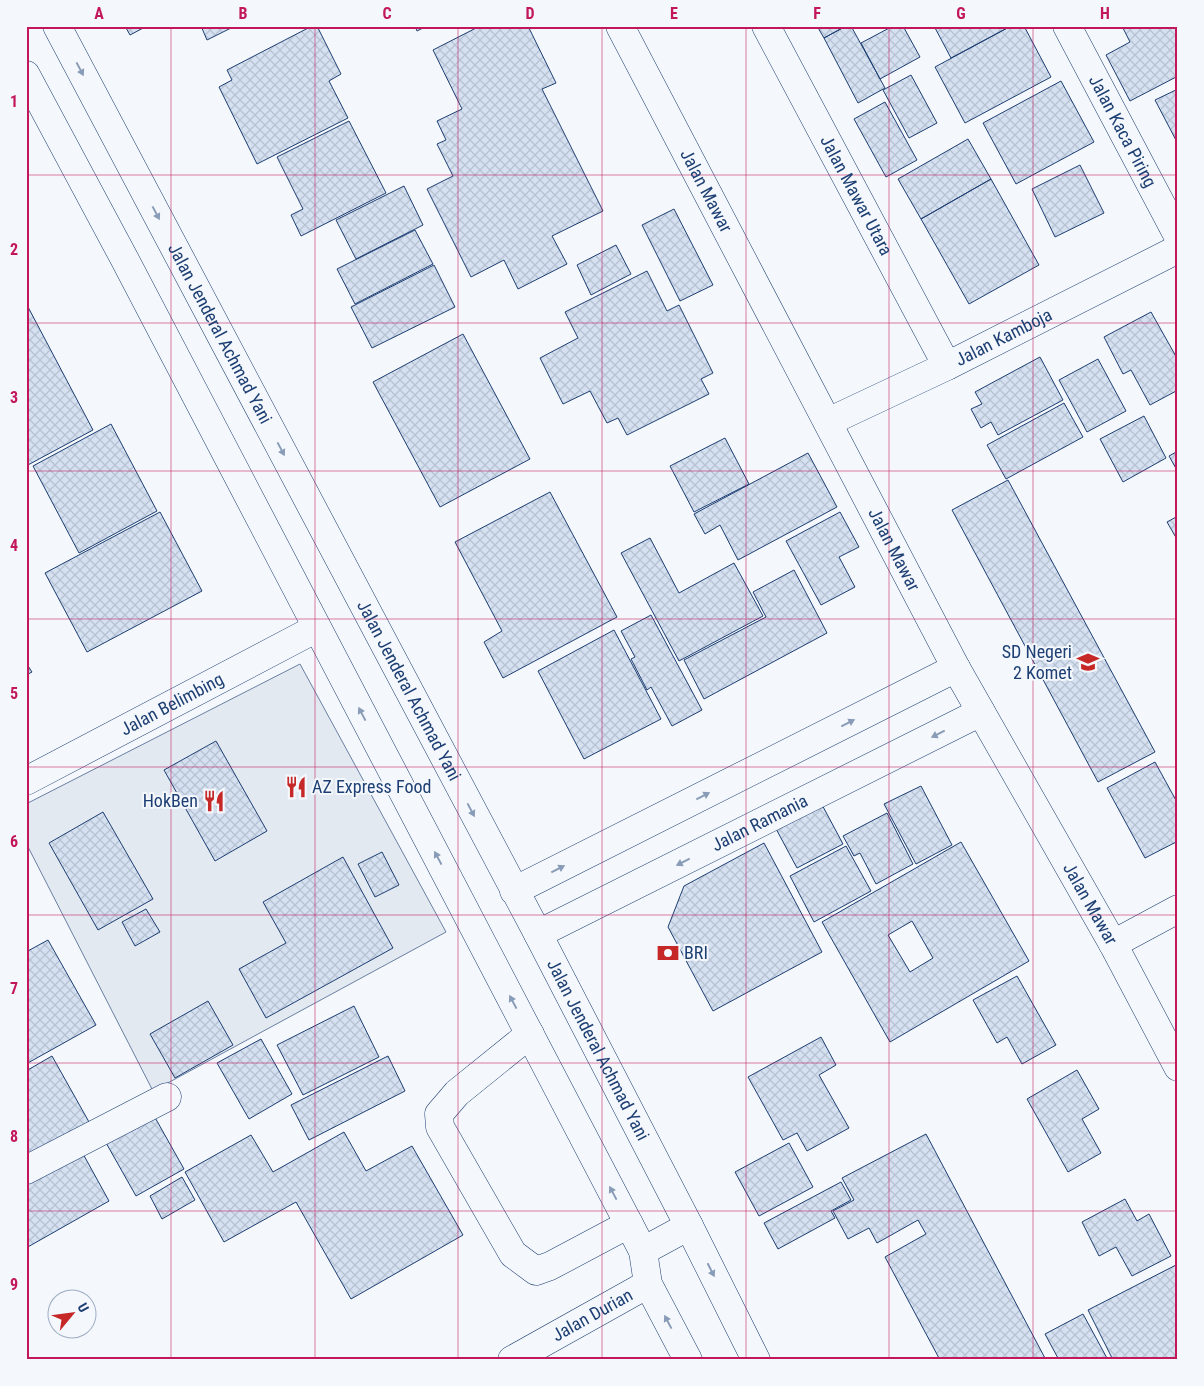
<svg xmlns="http://www.w3.org/2000/svg" width="1204" height="1386" viewBox="0 0 1204 1386" font-family="'Roboto Condensed',sans-serif">
<defs>
<pattern id="building-cross-hatch" width="8" height="8" patternUnits="userSpaceOnUse" patternTransform="scale(1.25)"><rect width="8" height="8" fill="#d5e0f0"/><path d="M0 0l8 8M0 8l8-8" fill="none" stroke="#b6c1d1"/></pattern>
</defs>
<rect width="100%" height="100%" fill="#f4f7fb"/>
<path fill="#e3e9f0" stroke="#687fa3" d="M300,664L446,932L153,1091L26,843V804Z"/>
<path fill="url(#building-cross-hatch)" stroke="#1d3f73" fill-rule="evenodd" d="M125,26H147L130,35Z
M201,26H235L207,40Z
M312,26H317L341,74L329,81L348,118L257,164L219,87L232,80L227,70Z
M415,26H427L417,31Z
M480,26H528L556,83L542,89L603,211L552,236L567,264L518,289L504,260L471,277L427,189L453,176L437,144L446,140L437,121L462,109L433,50Z
M817,26H846L824,38Z
M846,26H851L885,88L858,103L824,38Z
M893,26H903L920,57L880,79L861,43Z
M934,26H1011L951,58Z
M1011,26H1024L1051,77L965,123L935,67Z
M1122,26H1178V76L1130,101L1106,55L1130,42Z
M911,75L937,123L909,138L883,90Z
M1061,81L1094,142L1016,184L983,123Z
M1178,89V144L1155,100Z
M885,102L917,160L886,177L854,119Z
M349,121L386,193L301,236L291,215L303,209L277,157Z
M968,139L991,179L921,219L898,179Z
M1080,165L1104,213L1055,237L1032,189Z
M991,179L1039,265L969,304L921,219Z
M404,186L423,225L356,259L336,220Z
M674,209L713,285L680,301L642,225Z
M415,230L433,264L355,304L337,269Z
M616,245L631,274L591,295L577,265Z
M434,265L455,307L372,348L351,307Z
M647,271L667,311L679,305L713,373L701,379L709,394L627,435L618,418L607,423L590,391L563,404L540,358L578,338L565,312Z
M28,307L93,430L26,466V308Z
M1151,312L1178,360V390L1150,405L1131,370L1123,374L1104,337Z
M463,334L530,459L440,507L373,382Z
M1040,357L1063,400L998,435L991,422L981,428L971,409L982,404L975,392Z
M1098,359L1126,411L1087,432L1059,380Z
M1064,403L1083,437L1006,479L987,445Z
M1144,416L1166,458L1123,482L1100,439Z
M111,424L157,511L79,553L33,466Z
M725,438L749,484L694,512L670,466Z
M1178,451V472L1169,456Z
M808,453L837,507L738,560L720,525L705,534L694,514Z
M1008,480L1155,752L1098,782L952,510Z
M550,492L617,617L503,678L484,642L502,631L455,542Z
M160,512L202,591L87,652L45,573Z
M840,512L859,547L839,557L855,587L821,605L786,541Z
M1178,516V541L1167,522Z
M650,538L679,593L734,563L763,616L679,661L621,553Z
M794,570L827,633L704,699L684,660L766,617L753,592Z
M651,615L702,710L672,726L651,687L647,690L631,659L635,657L621,631Z
M614,630L661,719L584,759L538,671Z
M26,663L32,672L26,675Z
M216,741L267,831L215,861L164,770Z
M1155,762L1178,804V841L1145,858L1107,788Z
M921,786L952,845L916,864L884,804Z
M820,801L843,844L797,868L774,825Z
M103,812L153,899L98,930L49,843Z
M887,813L913,864L876,884L860,853L854,856L843,836Z
M961,842L1029,961L890,1042L822,922ZM912,921L933,958L910,972L888,935Z
M764,843L822,952L713,1011L668,927L684,886Z
M846,846L871,891L814,922L790,876Z
M382,852L399,885L375,897L358,864Z
M343,857L393,948L266,1018L239,969L286,943L263,902Z
M146,909L160,932L135,946L122,922Z
M48,940L96,1025L26,1064V952Z
M1017,976L1056,1045L1022,1064L1007,1037L997,1043L973,1000Z
M208,1001L233,1045L175,1078L150,1034Z
M354,1006L379,1057L303,1095L277,1045Z
M821,1037L836,1065L819,1075L849,1128L807,1151L797,1133L783,1140L748,1077Z
M261,1039L292,1094L249,1119L217,1063Z
M52,1056L89,1122L26,1158V1071Z
M388,1056L405,1091L309,1140L291,1105Z
M1077,1070L1099,1109L1082,1119L1101,1153L1068,1172L1027,1099Z
M153,1114L184,1169L136,1196L105,1141Z
M344,1132L366,1171L412,1146L463,1235L351,1299L296,1202L224,1242L185,1172L251,1135L273,1172Z
M926,1134L1046,1360H940L885,1257L926,1234L918,1220L877,1243L869,1228L848,1239L833,1211L854,1200L842,1178Z
M789,1143L813,1187L759,1216L735,1172Z
M82,1152L109,1201L26,1248V1183Z
M182,1177L195,1200L162,1219L150,1196Z
M841,1182L851,1200L831,1211L835,1218L778,1249L764,1223Z
M1125,1199L1137,1221L1149,1214L1171,1256L1132,1276L1116,1247L1099,1256L1082,1222Z
M1178,1264V1360H1113L1088,1310Z
M1083,1314L1108,1360H1059L1045,1334Z"/>
<g fill="none" stroke-linecap="round" stroke-linejoin="round">
<g stroke="#1d3f73" stroke-width="29">
<g id="minor">
<path id="s1" d="M620,26L956,668L1113,944L1178,1067"/>
<path id="s2" d="M766,26L947,366"/>
<path id="s3" d="M1067,26L1178,236"/>
<path id="s4" d="M828,422L947,366L1178,249"/>
<path id="s5" d="M26,781L317,628"/>
<path d="M514,891L956,668"/>
<path id="s6" d="M538,934L981,712"/>
<path d="M1113,944L1178,909"/>
<path d="M530,1034L457,1093L439,1114L440,1127L513,1254L536,1271L550,1266L629,1224"/>
<path d="M26,1170L167,1097"/>
<path id="s7" d="M512,1360L648,1284"/>
</g>
</g>
<g stroke="#1d3f73" stroke-width="29">
<g id="highway">
<path id="s8" d="M57,26L538,934L689,1226L756,1360"/>
<path d="M26,75L124,258L643,1251L648,1284L688,1360"/>
<path d="M643,1251L689,1226"/>
</g>
</g>
<use href="#minor" stroke="#f4f7fb" stroke-width="28"/>
<use href="#highway" stroke="#f4f7fb" stroke-width="28"/>
</g>
<defs><path id="oneway-solid" d="M-6-.8H1V-3.2L6.5 0L1 3.2V.8H-6Z" transform="scale(1.25)"/></defs>
<g fill="#889bb7">
<use href="#oneway-solid" transform="translate(80 69) rotate(62)"/>
<use href="#oneway-solid" transform="translate(156 213) rotate(62)"/>
<use href="#oneway-solid" transform="translate(281 449) rotate(62)"/>
<use href="#oneway-solid" transform="translate(362 714) rotate(-118)"/>
<use href="#oneway-solid" transform="translate(848 723) rotate(-27)"/>
<use href="#oneway-solid" transform="translate(938 734) rotate(153)"/>
<use href="#oneway-solid" transform="translate(703 796) rotate(-27)"/>
<use href="#oneway-solid" transform="translate(471 810) rotate(62)"/>
<use href="#oneway-solid" transform="translate(438 858) rotate(-118)"/>
<use href="#oneway-solid" transform="translate(683 862) rotate(153)"/>
<use href="#oneway-solid" transform="translate(558 869) rotate(-27)"/>
<use href="#oneway-solid" transform="translate(513 1002) rotate(-118)"/>
<use href="#oneway-solid" transform="translate(613 1193) rotate(-118)"/>
<use href="#oneway-solid" transform="translate(711 1270) rotate(63)"/>
<use href="#oneway-solid" transform="translate(668 1322) rotate(-118)"/>
</g>
<path fill="none" stroke="#c2185b" stroke-width="1" stroke-opacity="0.55" d="M171,26V1360M315,26V1360M458,26V1360M602,26V1360M746,26V1360M889,26V1360M1033,26V1360M26,175H1178M26,323H1178M26,471H1178M26,619H1178M26,767H1178M26,915H1178M26,1063H1178M26,1211H1178"/>
<defs>
<g id="school-bare" transform="scale(1.725)"><path d="M0-5L7-2L0 1L-7-2ZM-4 1L0 2.5L4 1V4Q0 6-4 4Z" fill="#c62828" stroke="#f4f7fb" stroke-width="2.5" paint-order="stroke"/></g>
<g id="restaurant-bare" transform="scale(1.725)"><path d="M-5-6h1v4h1v-4h1v4h1v-4h1v5L-1.5 .5V6h-2V.5L-5-1ZM5-6V6H3V1.5H1.5Q1.5-4 5-6Z" fill="#c62828" stroke="#f4f7fb" stroke-width="2.5" paint-order="stroke"/></g>
<g id="bank-bare" transform="scale(1.725)"><path d="M-6-4H6V4H-6ZM0-2.3a2.3 2.3 0 1 0 0 4.6a2.3 2.3 0 1 0 0-4.6Z" fill="#c62828" stroke="#f4f7fb" stroke-width="2.5" paint-order="stroke"/></g>
</defs>
<g fill-rule="evenodd">
<use href="#school-bare" x="1088" y="662"/>
<use href="#restaurant-bare" x="296" y="787"/>
<use href="#restaurant-bare" x="214" y="801"/>
<use href="#bank-bare" x="668" y="953"/>
</g>
<g text-anchor="middle" stroke-width="4" stroke-linejoin="round" paint-order="stroke">
<g font-size="18" fill="#1d3f73" stroke="#f4f7fb">
<text dy="6" stroke="none"><textPath href="#s3" startOffset="119">Jalan Kaca Piring</textPath></text>
<text dy="6" stroke="none"><textPath href="#s1" startOffset="186">Jalan Mawar</textPath></text>
<text dy="6" stroke="none"><textPath href="#s2" startOffset="192">Jalan Mawar Utara</textPath></text>
<text dy="6" stroke="none"><textPath href="#s8" startOffset="348">Jalan Jenderal Achmad Yani</textPath></text>
<text dy="6" stroke="none"><textPath href="#s4" startOffset="195">Jalan Kamboja</textPath></text>
<text dy="6" stroke="none"><textPath href="#s1" startOffset="591">Jalan Mawar</textPath></text>
<text dy="6" stroke="none"><textPath href="#s8" startOffset="752">Jalan Jenderal Achmad Yani</textPath></text>
<text dy="6" stroke="none"><textPath href="#s5" startOffset="165">Jalan Belimbing</textPath></text>
<text dy="6" stroke="none"><textPath href="#s6" startOffset="248">Jalan Ramania</textPath></text>
<text dy="6" stroke="none"><textPath href="#s1" startOffset="996">Jalan Mawar</textPath></text>
<text dy="6" stroke="none"><textPath href="#s8" startOffset="1158">Jalan Jenderal Achmad Yani</textPath></text>
<text dy="6" stroke="none"><textPath href="#s7" startOffset="92">Jalan Durian</textPath></text>
</g>
<g font-size="18" fill="#1d3f73" stroke="#f4f7fb" text-anchor="end">
<text x="1072" y="658">SD Negeri<tspan x="1072" dy="21">2 Komet</tspan></text>
<text x="312" y="793" text-anchor="start">AZ Express Food</text>
<text x="198" y="807">HokBen</text>
<text x="684" y="959" text-anchor="start">BRI</text>
</g>
</g>
<rect width="1204" height="1386" fill="none" stroke="#f4f7fb" stroke-width="55"/>
<g transform="translate(72 1314) rotate(61)"><circle r="24" fill="#f4f7fb" stroke="#9eadc5"/>
<path d="M0-4L9 19L0 12L-9 19Z" fill="#c62828"/>
<text y="-8" font-size="14" font-weight="bold" text-anchor="middle" fill="#1d3f73">U</text>
</g>
<rect x="28" y="28" width="1148" height="1330" fill="none" stroke="#c2185b" stroke-width="2"/>
<g font-size="16" text-anchor="middle" font-weight="bold" fill="#c2185b">
<text x="99" y="19">A</text>
<text x="243" y="19">B</text>
<text x="387" y="19">C</text>
<text x="530" y="19">D</text>
<text x="674" y="19">E</text>
<text x="817" y="19">F</text>
<text x="961" y="19">G</text>
<text x="1105" y="19">H</text>
<text x="14" y="107">1</text>
<text x="14" y="255">2</text>
<text x="14" y="403">3</text>
<text x="14" y="551">4</text>
<text x="14" y="699">5</text>
<text x="14" y="847">6</text>
<text x="14" y="994">7</text>
<text x="14" y="1142">8</text>
<text x="14" y="1290">9</text>
</g>
</svg>
